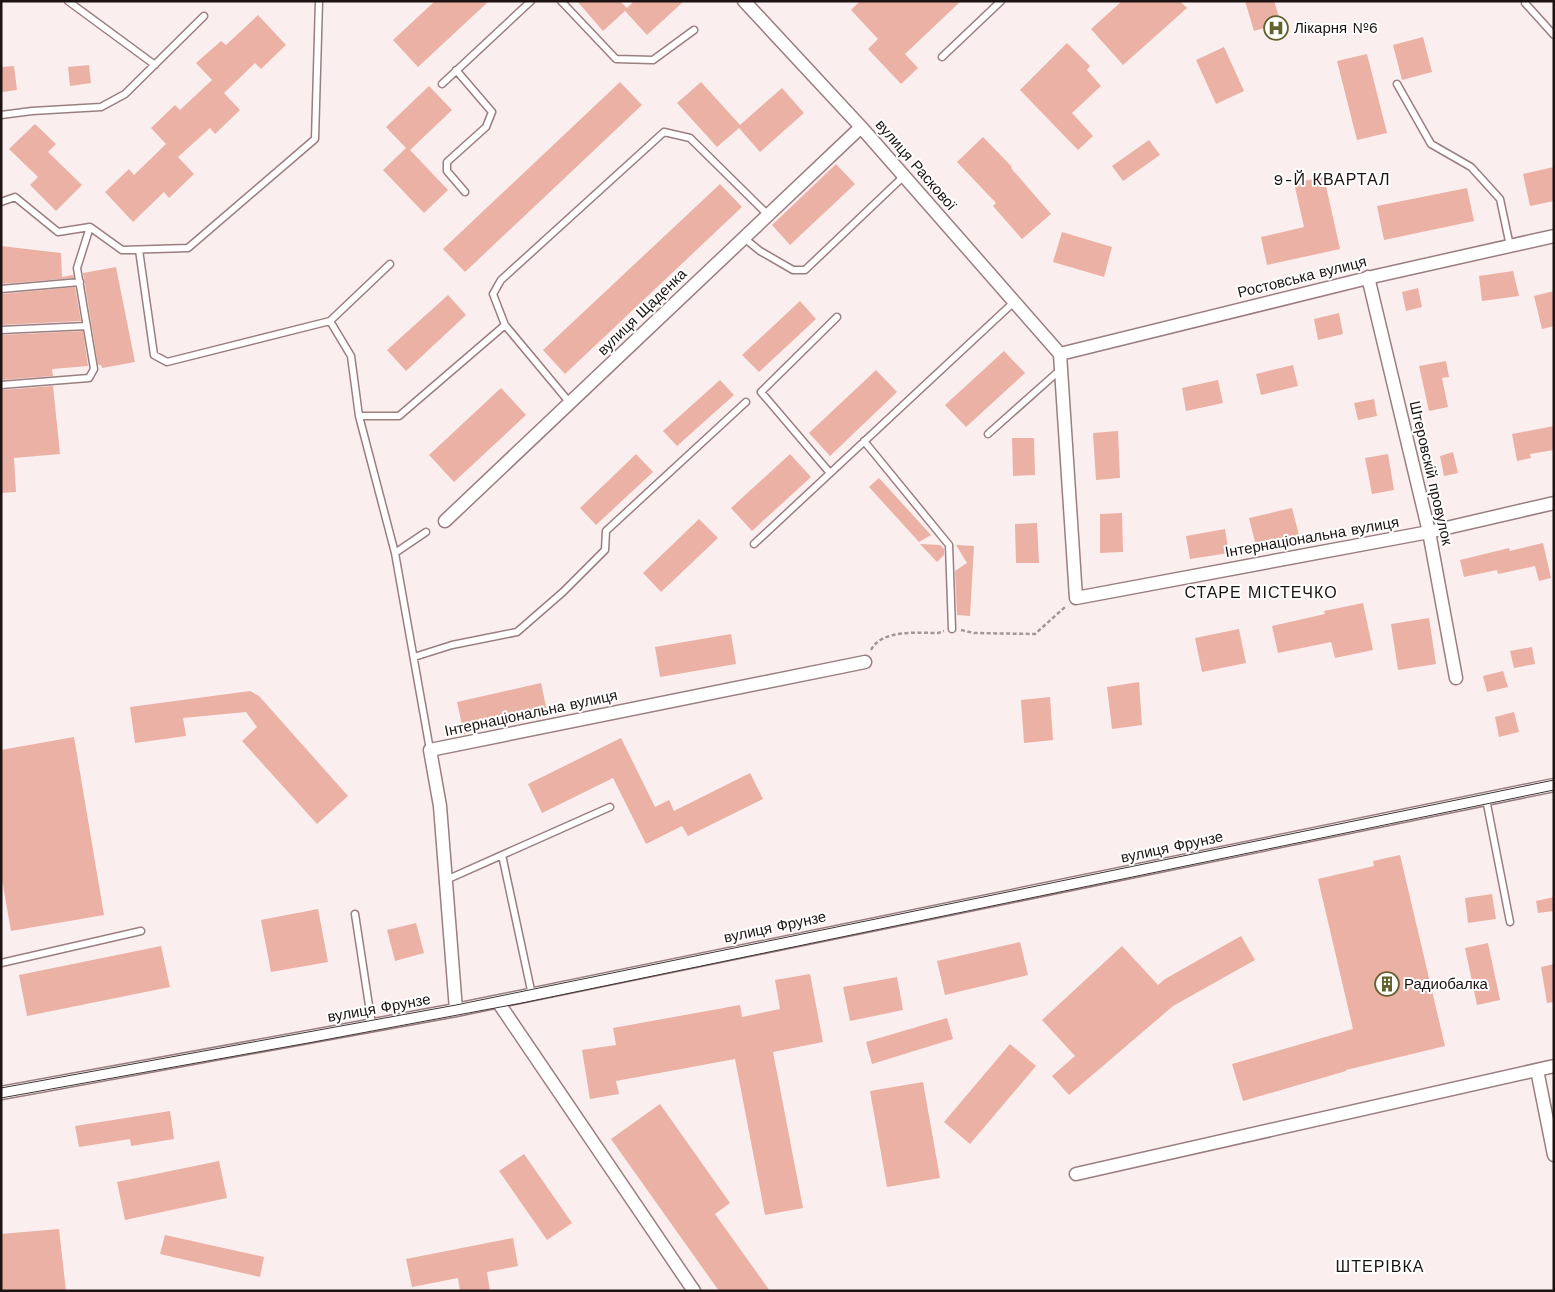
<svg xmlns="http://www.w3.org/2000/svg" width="1555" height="1292" viewBox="0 0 1555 1292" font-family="'Work Sans',sans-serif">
<rect width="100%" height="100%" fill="#fbeeef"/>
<path fill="#ebb1a4" d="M435,1H489L418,67L393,40Z
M577,1H620L627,8L634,1H684L647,35L625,11L603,31Z
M860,1H961L905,54L918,68L901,84L868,49L878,39L851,10Z
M1122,1H1180L1187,8L1123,65L1091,29Z
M1245,1H1274L1281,23L1254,31Z
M258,15L286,45L261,69L255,63L224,93L240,110L215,134L210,128L178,157L194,174L169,198L164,192L133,222L105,192L129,169L134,175L166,144L151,128L175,105L180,110L212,80L196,63L221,41L226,45Z
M1423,37L1432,72L1402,80L1393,45Z
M1067,43L1090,66L1087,70L1101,86L1072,113L1093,136L1078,150L1020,90Z
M1224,47L1244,91L1216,104L1196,60Z
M1367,54L1387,133L1357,140L1337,61Z
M89,65L91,83L70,86L68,67Z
M14,66L17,90L2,92L1,67Z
M620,82L642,105L465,272L443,249Z
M701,82L740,125L782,88L804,113L760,152L739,128L717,147L677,103Z
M429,86L452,110L410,150L448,190L424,213L383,170L406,148L386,127Z
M35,124L56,144L48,152L82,185L56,211L30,185L38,177L9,149Z
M983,137L1012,167L1011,168L1051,214L1022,239L993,206L996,203L957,162Z
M1149,140L1160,155L1123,181L1112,166Z
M836,164L855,184L790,245L772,225Z
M1554,167V201L1530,206L1523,174Z
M1324,177L1340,249L1267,265L1261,237L1304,227L1294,183Z
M720,184L742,207L565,374L543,350Z
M1467,188L1474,221L1384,240L1377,206Z
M1062,232L1112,247L1104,277L1053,262Z
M1,246L61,253L62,277L73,275L74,278L1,284Z
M116,267L135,362L102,368L101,365H98L83,273Z
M1513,271L1519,296L1482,301L1479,276Z
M75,287L81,321L1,325V294Z
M1418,288L1422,307L1406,311L1402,292Z
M1554,291V326L1542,329L1534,296Z
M448,295L466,315L406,371L387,350Z
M800,301L816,319L759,372L742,355Z
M1339,313L1343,334L1318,340L1314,319Z
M83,331L88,366L52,369L53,376L1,380V335Z
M1004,351L1025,373L966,427L945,405Z
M1446,361L1449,377L1442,378L1448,407L1429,411L1419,366Z
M1293,365L1298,386L1261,395L1256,374Z
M876,370L897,392L830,456L809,433Z
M720,380L734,395L677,446L663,431Z
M1218,380L1223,403L1186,411L1182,388Z
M53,386L60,454L14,458L16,492L1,493V390Z
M501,388L526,415L454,482L429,455Z
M1374,399L1377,416L1358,420L1354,403Z
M1554,426V450L1530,454L1531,458L1517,461L1512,434Z
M1118,431L1120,478L1096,480L1093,433Z
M1012,438H1034L1035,475L1013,476Z
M1453,452L1458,473L1444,476L1440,456Z
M636,454L653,472L596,525L580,508Z
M790,454L811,477L752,531L731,508Z
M1388,454L1394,490L1372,494L1365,458Z
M879,478L931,535L919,542L869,487Z
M1292,508L1299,535L1256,546L1249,518Z
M1122,513L1123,552L1100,553V514Z
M699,519L718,538L661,592L643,573Z
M1037,523L1039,563H1016L1015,524Z
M1225,529L1229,553L1190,559L1186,536Z
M1543,543L1551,578L1539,581L1535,566L1498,574L1497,570L1464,577L1460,560L1509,548L1510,551Z
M920,544L940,545L944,549V555L937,562Z
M956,545L974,546L970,616L957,615L955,571L967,563Z
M1363,603L1373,650L1335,658L1331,642L1278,653L1272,626L1325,614L1324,611Z
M1429,618L1436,664L1398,670L1391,624Z
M1239,629L1246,663L1202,672L1195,638Z
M731,634L736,664L660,677L655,647Z
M1532,647L1535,664L1514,668L1510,651Z
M1503,671L1508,687L1487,692L1483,676Z
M1139,682L1142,725L1112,729L1107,687Z
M541,683L548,716L464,734L457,702Z
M250,691L259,696L348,796L317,824L242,741L257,727L246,712L183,718L186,736L135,743L130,707Z
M1050,697L1053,740L1024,743L1021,700Z
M1514,712L1519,732L1499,737L1495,717Z
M74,737L104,915L11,931L1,874V750Z
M621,738L655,807L669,800L674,811L750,773L763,799L688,836L682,826L646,844L613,778L542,813L528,784Z
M1400,855L1445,1046L1346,1070V1071L1243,1101L1232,1064L1353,1029L1318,879L1374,866L1373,861Z
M1492,894L1496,919L1468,923L1465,898Z
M1554,897V911L1538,913L1536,901Z
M318,909L328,962L271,972L261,920Z
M416,923L424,953L395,961L387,930Z
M1241,936L1255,960L1173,1006L1069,1095L1052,1076L1075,1056L1042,1020L1122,946L1158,985L1165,979Z
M1020,942L1028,975L945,995L937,961Z
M1488,943L1500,1000L1477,1005L1465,948Z
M161,946L170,987L27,1016L19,975Z
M1554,964V1002L1547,1003L1541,967Z
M810,974L823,1042L773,1052L803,1208L765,1215L735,1059L616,1081L619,1094L590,1099L582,1050L616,1045L613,1028L740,1005L742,1017L780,1009L775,980Z
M897,977L903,1010L850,1021L843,987Z
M947,1018L953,1039L872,1064L866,1042Z
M1010,1044L1036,1066L970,1144L944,1122Z
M923,1082L940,1178L887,1187L870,1091Z
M660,1104L730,1203L715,1214L770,1291H719L611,1139Z
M170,1111L174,1139L131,1146L130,1139L79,1147L75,1126Z
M524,1154L572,1223L547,1240L499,1171Z
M219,1161L227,1198L125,1220L117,1182Z
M59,1229L66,1291H1V1234Z
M165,1235L264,1257L260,1277L160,1254Z
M513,1238L518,1266L487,1272L490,1291H460L458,1278L412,1287L406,1259Z"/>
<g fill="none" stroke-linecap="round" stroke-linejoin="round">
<g stroke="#9a7e80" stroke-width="9">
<path id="lane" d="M68,1L155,65
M561,1L616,59L653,60L694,30
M1525,3L1554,35
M942,57L1001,1
M456,70L492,112L486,127L447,162V171L465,192
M442,84L531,1
M1397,84L1431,144L1471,167L1500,199L1510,246
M1,115L32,111L101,107L125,94L204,16
M1,202L15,197L58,232L90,227L122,250L188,248L315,139L319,1
M744,238L760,251L793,270H805L904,176
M139,250L154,355L167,362L330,321L390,264
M1,289L80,282
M330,321L351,356L359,416L395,553L430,750
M1,330L87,326
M1,385L89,378L94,369L77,268L90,227
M570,403L505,325L493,294L501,280L664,132L690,138L768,215
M359,416H399L505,325
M988,434L1060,370
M864,441L949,545L952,629
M830,473L761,392L837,317
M754,544L1014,302
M395,553L426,532
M414,657L452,645L517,632L563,592L605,550L606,531L746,402
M1486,799L1510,922
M502,855L532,995
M446,880L610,807
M355,914L372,1025
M1,963L141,931"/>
</g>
<g stroke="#9a7e80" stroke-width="15">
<path id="street" d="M744,1L861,127L1060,354
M1368,277L1429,532L1456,678
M1060,354L1076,598L1429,532L1554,503
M1060,354L1376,276L1554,236
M445,521L861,127
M498,1002L694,1291
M456,1010L440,806L430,750L865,662
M1537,1070L1554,1155
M1,1093L456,1010L1554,785
M1076,1174L1554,1066"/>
</g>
<path stroke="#a39798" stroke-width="2.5" stroke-dasharray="4 2.5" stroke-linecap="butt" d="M961,630L974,633L1035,634L1065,607
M871,650C882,629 917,633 938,633L944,631"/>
<use href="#lane" stroke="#fff" stroke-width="6"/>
<use href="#street" stroke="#fff" stroke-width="12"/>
<path stroke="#3d3333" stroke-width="1" d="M1,1088L456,1005L1554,780
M1,1098L308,1043L522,1003L1554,790"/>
</g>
<defs>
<g id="hospital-ring" transform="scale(1.25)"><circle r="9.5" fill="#fff" stroke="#63612e" stroke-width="1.5"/><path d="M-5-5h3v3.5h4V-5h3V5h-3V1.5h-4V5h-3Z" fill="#63612e"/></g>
<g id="building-ring" transform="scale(1.25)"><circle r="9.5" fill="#fff" stroke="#63612e" stroke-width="1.5"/><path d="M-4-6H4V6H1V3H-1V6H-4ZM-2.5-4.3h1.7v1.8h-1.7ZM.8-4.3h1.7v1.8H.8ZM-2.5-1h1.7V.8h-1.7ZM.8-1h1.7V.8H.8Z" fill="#63612e"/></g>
</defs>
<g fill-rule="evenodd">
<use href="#hospital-ring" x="1276" y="28"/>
<use href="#building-ring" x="1387" y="984"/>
</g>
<g text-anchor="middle" stroke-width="4" stroke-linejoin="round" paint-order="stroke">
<g font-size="15" fill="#1d1313" stroke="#fff" text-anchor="start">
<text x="1294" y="33">Лікарня №6</text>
<text x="1404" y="989">Радиобалка</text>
</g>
<g font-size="15" fill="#1d1313" stroke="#fff">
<text transform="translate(916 165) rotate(49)" y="5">вулиця Раскової</text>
<text transform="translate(1302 277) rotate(-14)" y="5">Ростовська вулиця</text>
<text transform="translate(642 312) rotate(-44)" y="5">вулиця Щаденка</text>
<text transform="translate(1431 473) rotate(77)" y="5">Штеровскій провулок</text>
<text transform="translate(1312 537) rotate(-10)" y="5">Інтернаціональна вулиця</text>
<text transform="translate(531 713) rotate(-12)" y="5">Інтернаціональна вулиця</text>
<text transform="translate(1172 847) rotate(-12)" y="5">вулиця Фрунзе</text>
<text transform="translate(775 927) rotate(-12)" y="5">вулиця Фрунзе</text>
<text transform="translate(379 1008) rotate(-10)" y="5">вулиця Фрунзе</text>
</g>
<g font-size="16" letter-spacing="1" fill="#1d1313" stroke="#fff">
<text x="1332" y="185">9-Й КВАРТАЛ</text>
<text x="1261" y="598">СТАРЕ МІСТЕЧКО</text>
<text x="1380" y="1272">ШТЕРІВКА</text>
</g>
</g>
<rect width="1555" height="1292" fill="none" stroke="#1d1313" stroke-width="5"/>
</svg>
